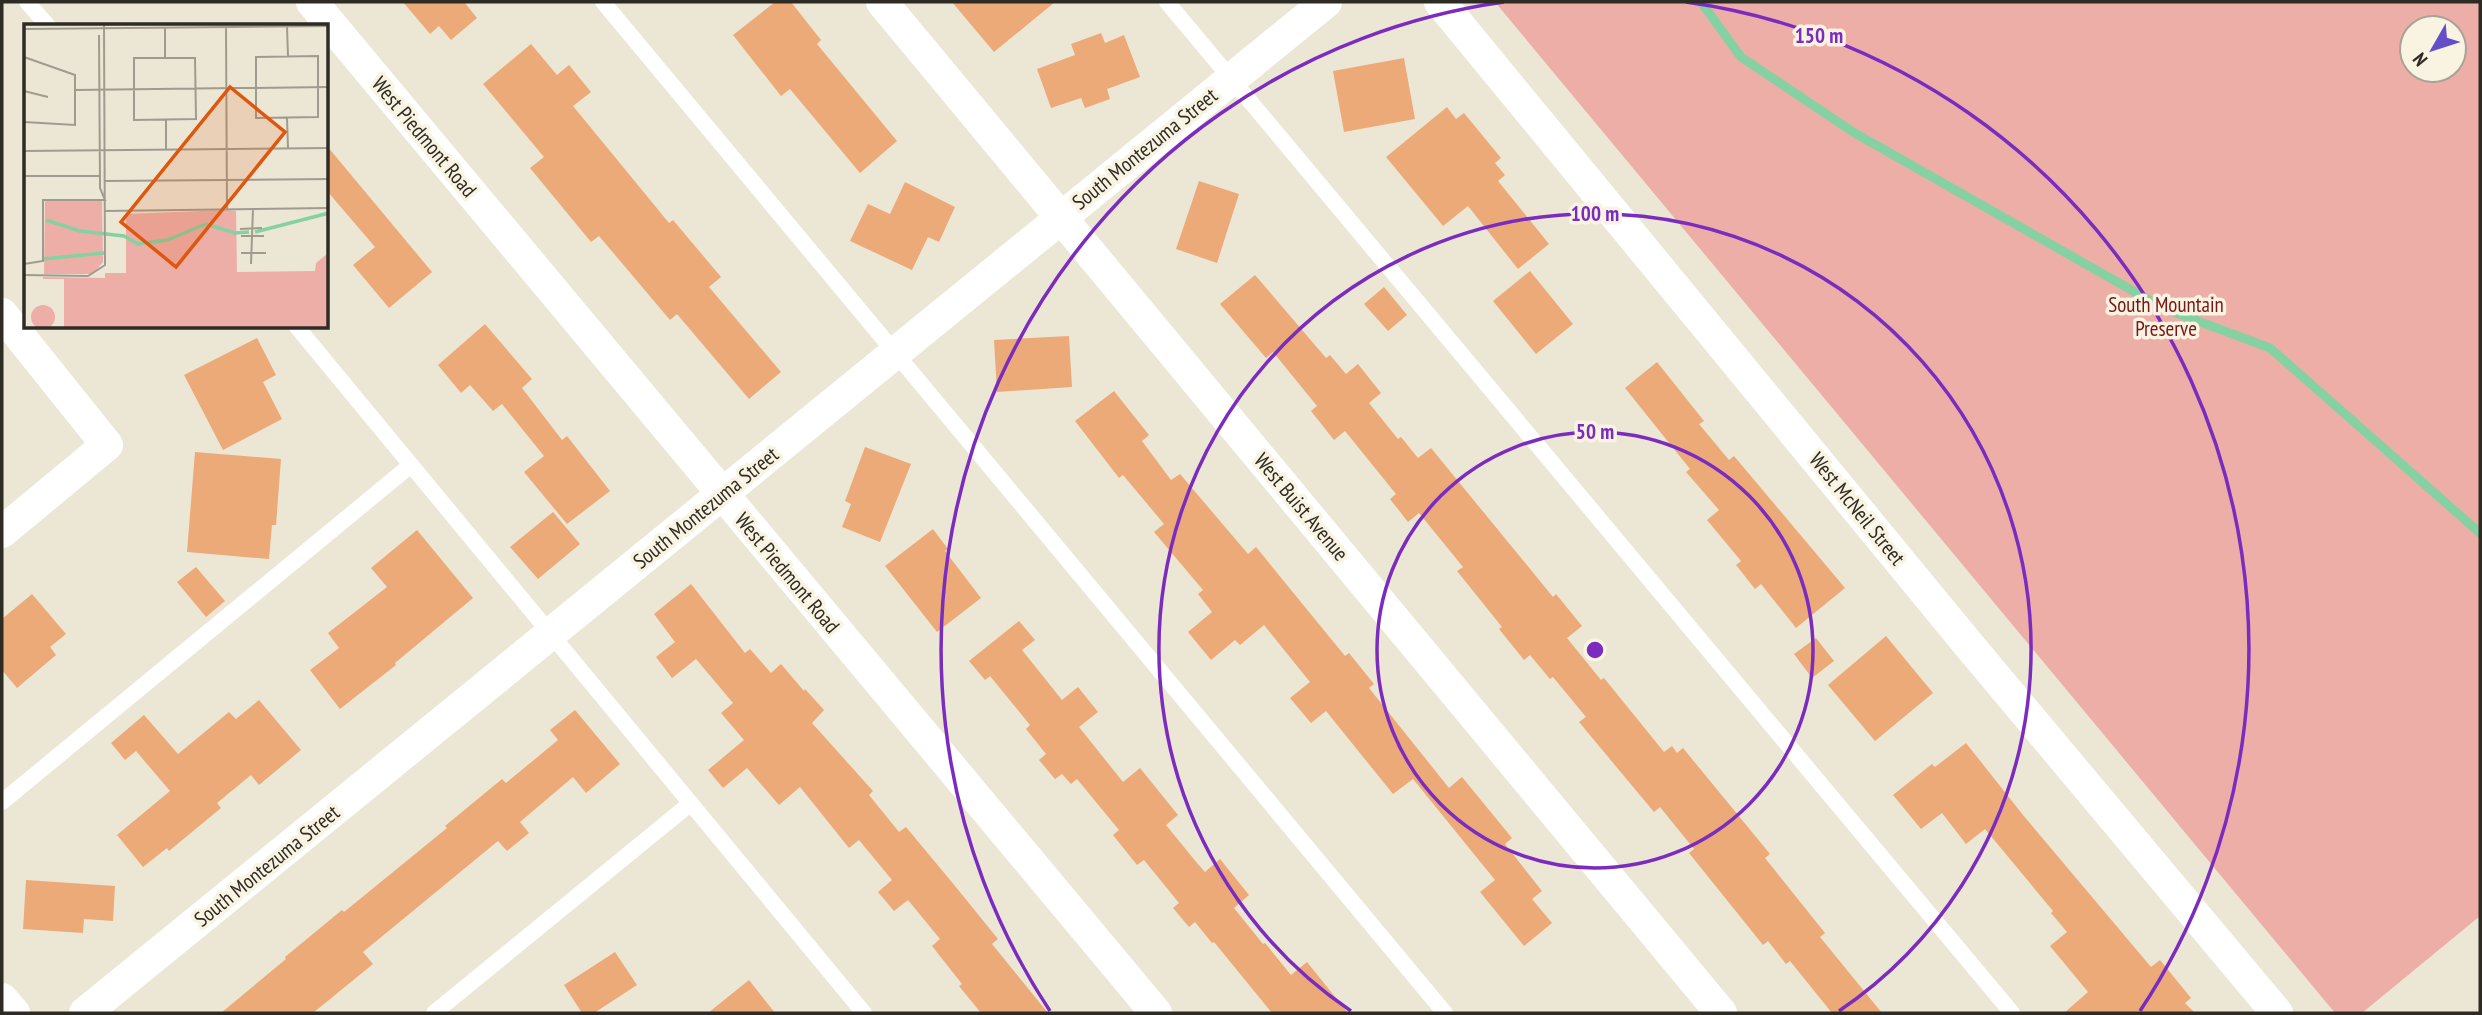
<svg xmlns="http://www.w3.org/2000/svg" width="2482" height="1015" viewBox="0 0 2482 1015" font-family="'PT Sans Narrow',sans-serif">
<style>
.green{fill:#edaea8;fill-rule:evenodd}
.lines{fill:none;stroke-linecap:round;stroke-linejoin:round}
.stream{stroke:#86d1a1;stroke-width:9}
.building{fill:#ecaa78}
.service{stroke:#fff;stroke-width:16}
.minor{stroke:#fff;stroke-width:32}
.ring{fill:none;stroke:#7b2cbf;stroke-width:3.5}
.labels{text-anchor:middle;stroke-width:7;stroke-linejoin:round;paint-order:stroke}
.street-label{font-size:21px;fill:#2e2b25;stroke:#f9f3e2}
.park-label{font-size:21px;fill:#78171a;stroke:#f9f3e2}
.inset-river{fill:none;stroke:#86d1a1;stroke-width:3.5}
.inset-road{fill:none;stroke:#a09b8f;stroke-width:2}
.view{fill:#df570d;fill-opacity:0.15;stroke:#df570d;stroke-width:3.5}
.inset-edge{fill:none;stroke:#2e2b25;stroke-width:3.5}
.centre{fill:#7b2cbf;stroke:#f9f3e2;stroke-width:3.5}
.ring-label{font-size:21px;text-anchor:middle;font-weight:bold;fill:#7b2cbf;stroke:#f9f3e2;stroke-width:7;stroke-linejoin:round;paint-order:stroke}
</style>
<rect width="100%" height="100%" fill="#ece6d5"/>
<!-- green -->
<path class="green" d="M1495,2H2480V916L2362,1013H2335ZM2412,28H2454V70H2412Z"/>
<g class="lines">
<!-- stream -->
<path class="stream" d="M1701,2L1741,57L1853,132L2163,308L2270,348L2480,533"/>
</g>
<!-- building -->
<path class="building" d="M403,2H467L465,3L477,18L451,40L439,26L430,34Z
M775,2H791L821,40L817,44L897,141L860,173L790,89L781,96L733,35Z
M952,2H1055L994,52Z
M1101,33L1105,43L1124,35L1140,77L1107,89L1110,99L1085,108L1081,98L1051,108L1037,69L1075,55L1071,44Z
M531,44L557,75L569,65L591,92L573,106L669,223L673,220L721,277L709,287L781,372L749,399L677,314L670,320L599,236L591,242L530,168L544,157L483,84Z
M1404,58L1415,119L1344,132L1333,71Z
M1447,107L1456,119L1464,113L1501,158L1495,163L1505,175L1498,181L1549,244L1518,269L1468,206L1443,226L1386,157Z
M327,146L432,272L389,308L353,265L375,247L327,191Z
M1199,181L1239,194L1217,263L1176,249Z
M905,182L955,207L939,242L928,237L912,270L850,241L868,204L890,214Z
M1530,271L1573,324L1536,354L1493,301Z
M1255,275L1326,358L1330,355L1346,374L1358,364L1381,393L1369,403L1398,439L1401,437L1418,458L1431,448L1553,597L1556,594L1582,626L1567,638L1601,680L1604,678L1664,752L1672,746L1677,753L1683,748L1770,854L1765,858L1825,933L1820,937L1882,1013H1832L1790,961L1786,964L1768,941L1763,945L1689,853L1694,849L1660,807L1654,812L1579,722L1586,717L1553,677L1550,679L1530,655L1524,660L1499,629L1502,627L1457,571L1463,567L1419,513L1408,522L1390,499L1396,494L1345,431L1334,440L1311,411L1317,406L1273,352L1266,358L1220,304Z
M1384,287L1407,315L1388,331L1364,304Z
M485,324L532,379L522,388L562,440L567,436L610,491L567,524L524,472L544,456L502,404L493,411L470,385L461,393L438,365Z
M1069,336L1072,387L997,392L994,340Z
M257,338L276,375L263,382L282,419L223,450L184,375Z
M1657,362L1704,421L1699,424L1729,460L1734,456L1845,588L1796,628L1761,584L1755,589L1736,565L1741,561L1707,520L1719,510L1686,472L1690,469L1625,388Z
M1114,391L1149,435L1142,441L1171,480L1180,474L1248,554L1256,547L1345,656L1349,653L1374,684L1369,688L1449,788L1462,777L1512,838L1505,844L1542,891L1532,899L1552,923L1524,946L1480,892L1495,880L1413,779L1393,794L1326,711L1311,723L1290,698L1310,682L1264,625L1240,645L1235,640L1211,660L1188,632L1212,612L1198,594L1203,590L1154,532L1164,524L1123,475L1119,478L1075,421Z
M865,447L911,464L880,542L842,527L851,504L845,501Z
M195,452L281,459L276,525H272L269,559L187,552Z
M553,512L580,544L538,579L510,547Z
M933,529L948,549L945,551L981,598L937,632L885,566Z
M417,530L473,598L395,663L396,665L340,709L310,670L339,648L328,633L387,587L371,568Z
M196,567L225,601L206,617L177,582Z
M691,584L745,653L750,649L771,673L781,664L804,691L805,689L824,710L812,723L873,791L869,795L899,832L906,827L955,886L998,939L992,944L1048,1013H981L959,986L962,984L932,946L940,939L908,900L894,911L878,892L892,880L859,840L849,848L800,787L779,805L747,768L723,788L708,770L744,740L721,713L733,703L696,659L672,678L656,657L675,642L654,614Z
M32,594L66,634L50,647L56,655L17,688L2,670V619Z
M1019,621L1035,640L1022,650L1062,700L1078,687L1098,712L1079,727L1123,782L1140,768L1178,815L1166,825L1197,863L1205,872L1220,859L1249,895L1234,908L1263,944L1265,943L1291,975L1307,962L1348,1013H1272L1214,942L1212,943L1195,922L1189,927L1173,908L1179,903L1144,860L1137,865L1113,835L1119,830L1077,779L1071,784L1062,774L1055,779L1039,760L1046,754L1026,729L1030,725L990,676L985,680L969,661Z
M1886,636L1933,693L1875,741L1828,685Z
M1816,638L1834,661L1812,678L1794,654Z
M259,700L301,750L259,785L251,775L217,803L221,808L169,851L167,848L143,867L117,835L170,791L136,751L125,760L111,743L144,715L178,754L229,712L236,719Z
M575,710L620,764L586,793L573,777L520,822L529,833L507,851L498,841L363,952L373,964L313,1013H221L286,959L285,957L342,910L344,912L447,828L445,826L502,779L506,783L558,740L550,730Z
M1966,743L2023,815L2151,967L2160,960L2191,998L2185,1003L2195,1013H2064L2088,992L2050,946L2067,932L2051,913L2053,911L1985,829L1966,844L1942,813L1921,829L1893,795L1932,764L1935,767Z
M26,880L115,886L113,921L84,919L83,933L23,929Z
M615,952L637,985L594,1013H582L564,985Z
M749,980L775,1013H708Z"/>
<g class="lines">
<!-- service -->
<path class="service" d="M27,2L48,26
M603,2L1445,1013
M1167,2L2012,1013
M297,327L864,1013
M2,802L411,465
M434,1013L691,803"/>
<!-- minor -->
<path class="minor" d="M312,2L1156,1013
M882,2L1721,1013
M1440,2L1968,644L2277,1013
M2,314L107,445L2,532
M2,999L14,1013
M85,1013L1326,2"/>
</g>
<!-- distance rings -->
<g class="ring">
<circle cx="1595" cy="650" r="218"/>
<path d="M1351 1011A436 436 0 1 1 1839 1011"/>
<path d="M1050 1011A654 654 0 0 1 1504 2M1686 2A654 654 0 0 1 2140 1011"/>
</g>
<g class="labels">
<!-- street labels -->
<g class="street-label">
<text transform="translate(424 137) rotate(50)" y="7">West Piedmont Road</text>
<text transform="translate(1145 149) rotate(-39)" y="7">South Montezuma Street</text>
<text transform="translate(1301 507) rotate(50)" y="7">West Buist Avenue</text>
<text transform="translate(706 508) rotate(-39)" y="7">South Montezuma Street</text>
<text transform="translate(1857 509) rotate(51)" y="7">West McNeil Street</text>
<text transform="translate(787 573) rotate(50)" y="7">West Piedmont Road</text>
<text transform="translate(267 866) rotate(-39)" y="7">South Montezuma Street</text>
</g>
<!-- park labels -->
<g class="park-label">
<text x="2166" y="312">South Mountain<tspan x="2166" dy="24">Preserve</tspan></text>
</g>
</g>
<!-- overview -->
<g transform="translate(24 24)">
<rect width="304" height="304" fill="#ece6d5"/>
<path d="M21,177H78L79,238L69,250H20ZM203,186L212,187L213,248L291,247L292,239L303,230L304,304H40V255H19V253L81,254V249H102V190ZM7 293a12 12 0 1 1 24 0a12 12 0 1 1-24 0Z" fill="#edaea8"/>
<path class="inset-river" d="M22,196L56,207L100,212L114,220L143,216L182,200L211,209L225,208M231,208L305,189M19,235L80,229"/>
<path class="inset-road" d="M263,3L264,32M141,4V34M202,4L203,186M0,5L305,2M294,32V93L232,94V33ZM0,33L51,51V101L0,98M110,34H171L172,95L110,96ZM51,66L305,63M0,67L24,73M263,94L264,124M142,126V95M0,127L305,124M0,152H77M81,157L305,155M81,187L305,184M216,205L238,204M217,212H240M217,229H242M0,240L19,237V176H81L76,164L75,11M227,240L229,185M0,251L64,252L81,241L80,1"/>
<path class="view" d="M206,63L261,108L152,243L97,198Z"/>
<rect width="304" height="304" class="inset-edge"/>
</g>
<circle cx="1595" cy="650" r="10" class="centre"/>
<g class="ring-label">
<text x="1819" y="43">150 m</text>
<text x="1595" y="221">100 m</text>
<text x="1595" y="439">50 m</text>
</g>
<!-- border -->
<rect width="2482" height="1015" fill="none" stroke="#2e2b25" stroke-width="7"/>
<!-- north arrow -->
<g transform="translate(2433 49) rotate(231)"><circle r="33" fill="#f9f3e2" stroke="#a8a396" stroke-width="2"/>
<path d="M0-5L12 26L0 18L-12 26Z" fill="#654fc8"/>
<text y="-10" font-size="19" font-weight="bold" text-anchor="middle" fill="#2e2b25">N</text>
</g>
</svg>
